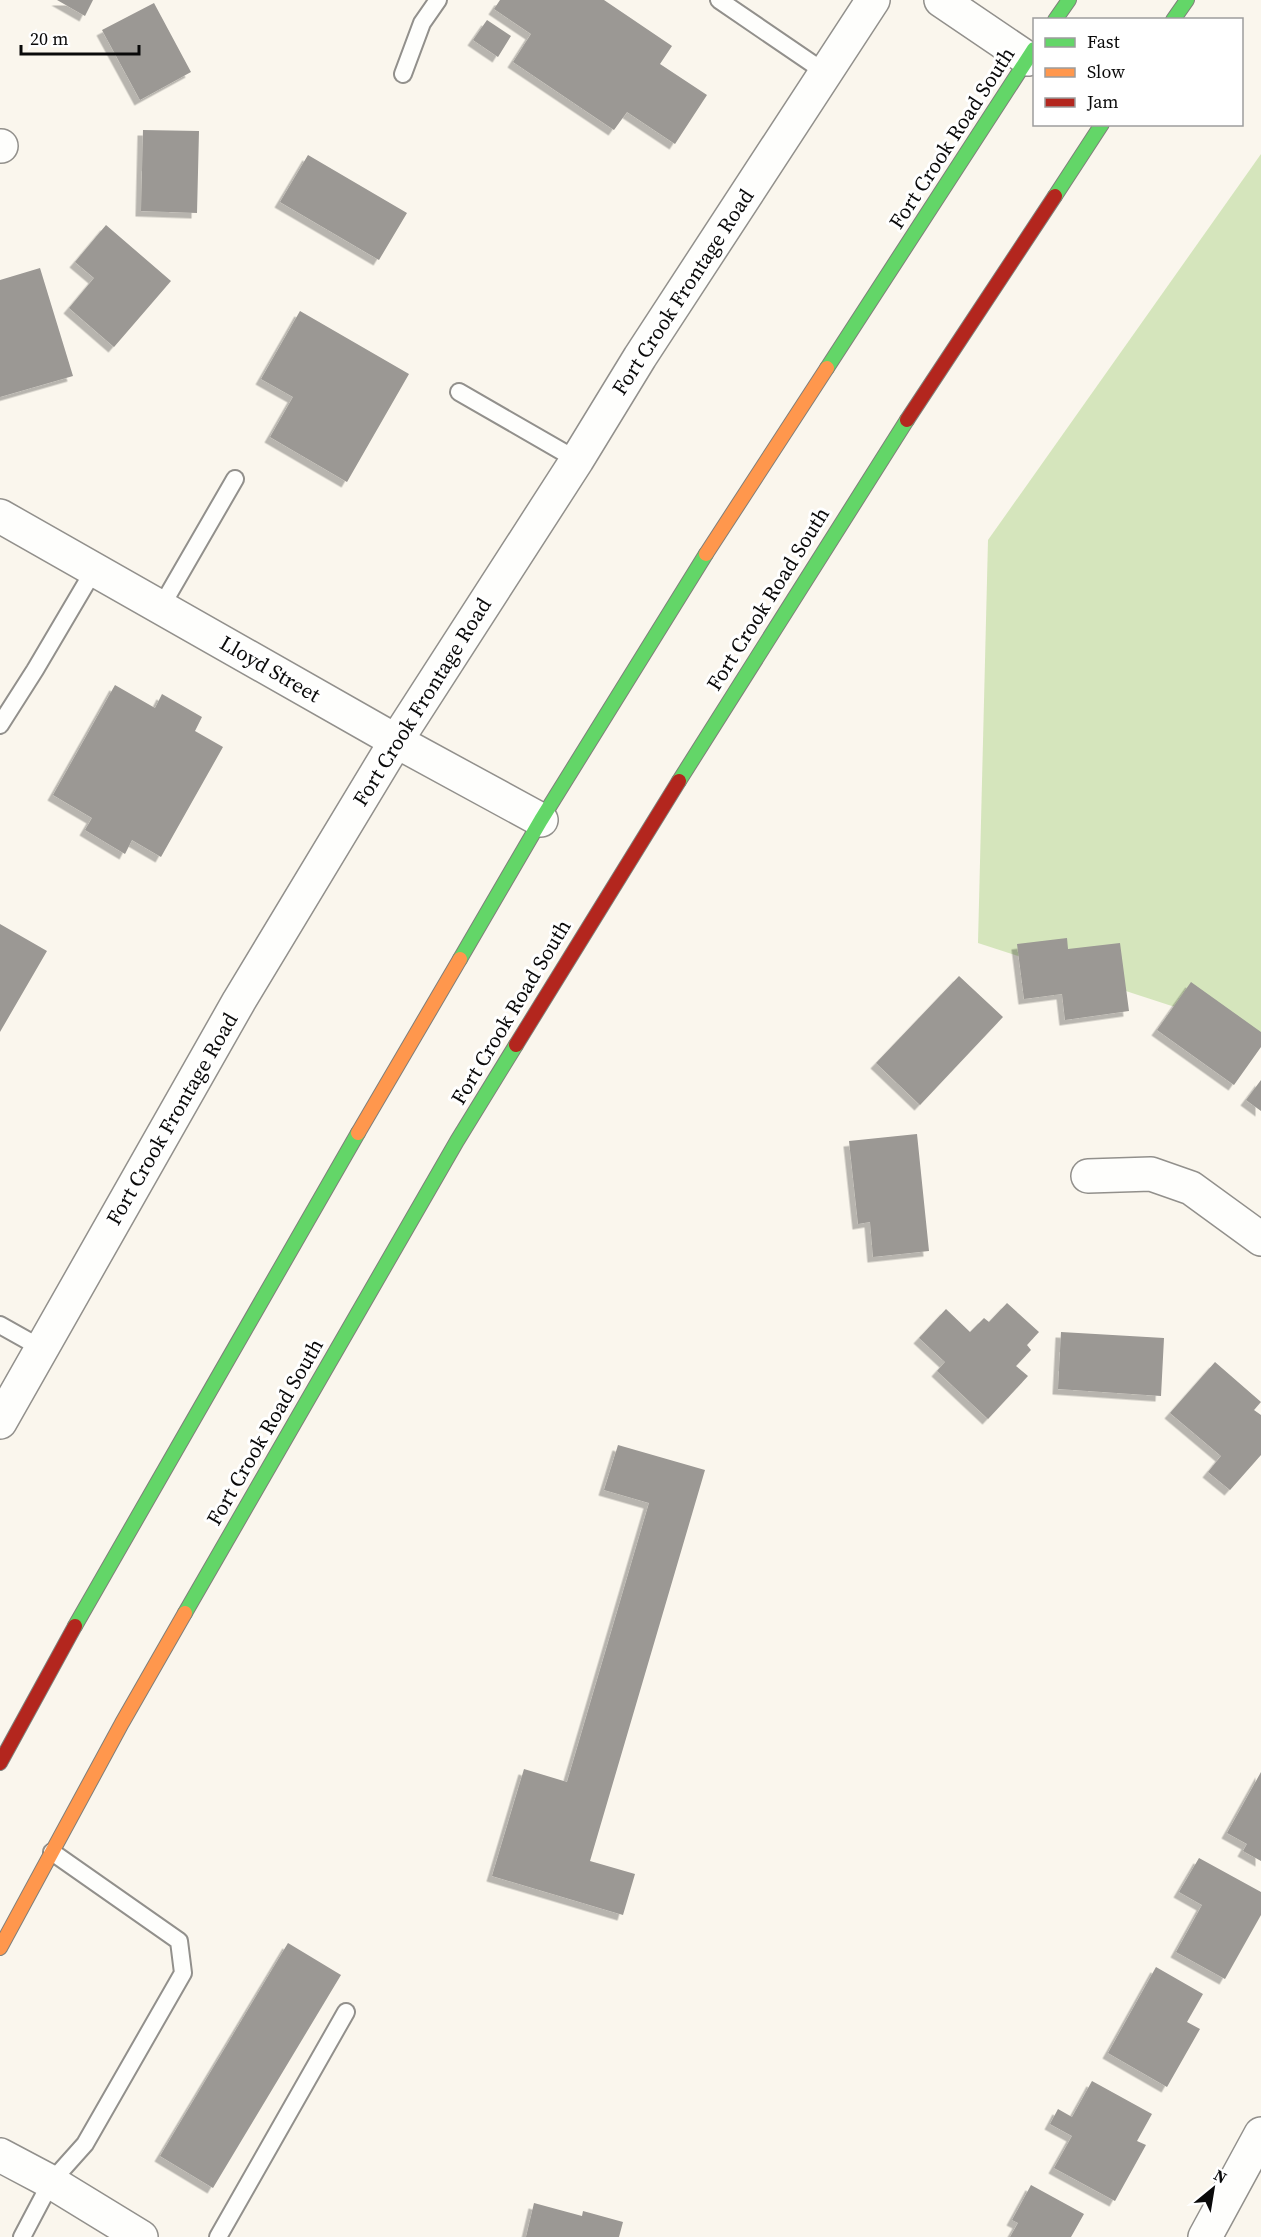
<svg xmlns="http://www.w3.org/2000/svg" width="1261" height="2237" viewBox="0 0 1261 2237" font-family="'Source Serif 4',serif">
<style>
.forest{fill:#d5e5bc}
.building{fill:#9b9894;filter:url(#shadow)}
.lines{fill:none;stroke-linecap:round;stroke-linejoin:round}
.lane-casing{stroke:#92908c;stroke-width:20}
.street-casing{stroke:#92908c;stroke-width:36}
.fast-casing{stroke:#7f7e7a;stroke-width:16}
.slow-casing{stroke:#7f7e7a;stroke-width:16}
.jam-casing{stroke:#7f7e7a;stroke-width:16}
.lane{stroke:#fefefc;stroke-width:16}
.street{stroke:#fefefc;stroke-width:33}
.fast{stroke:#63d668;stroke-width:14}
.slow{stroke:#ff974d;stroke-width:14}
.jam{stroke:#b3261e;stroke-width:14}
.labels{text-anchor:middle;stroke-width:6;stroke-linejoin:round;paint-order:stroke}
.street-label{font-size:21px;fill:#0a0a0a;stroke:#fff}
</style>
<defs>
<filter id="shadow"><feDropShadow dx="-5.5" dy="5.5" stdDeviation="0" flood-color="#0004"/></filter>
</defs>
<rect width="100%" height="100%" fill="#faf6ed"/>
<!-- forest -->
<path class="forest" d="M1261,154V1035L978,943L988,540Z"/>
<!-- building -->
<path class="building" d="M57,0H93L85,16Z
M500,0H604L672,46L660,64L707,95L675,144L627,112L614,130L513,62L531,34L494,9Z
M154,3L191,72L140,100L102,30Z
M487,20L511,36L498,57L473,40Z
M143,130L199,131L197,213L141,211Z
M308,155L407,213L379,260L280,202Z
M106,225L171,281L114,347L69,308L94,278L75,262Z
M40,268L73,376L0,397V280Z
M300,311L409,374L347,482L270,437L293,397L261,379Z
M115,685L155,708L162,694L202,717L195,731L223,747L161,857L132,840L125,854L85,830L92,818L53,795Z
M0,924L47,951L0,1032Z
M1067,938L1068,949L1120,943L1129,1011L1065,1020L1062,994L1024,999L1017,944Z
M959,976L1003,1017L920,1105L876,1063Z
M1191,982L1261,1032V1047L1234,1085L1157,1030Z
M1261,1080V1111L1246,1100Z
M917,1134L929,1251L873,1257L870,1222L858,1224L849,1141Z
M1007,1303L1039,1332L1027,1345L1031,1350L1016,1366L1028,1376L988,1419L937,1371L945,1362L919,1338L946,1309L970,1332L984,1318L989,1322Z
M1061,1332L1164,1338L1161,1396L1058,1389Z
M1215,1362L1261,1402L1254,1410L1261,1415V1455L1230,1490L1208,1472L1221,1456L1170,1413Z
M618,1445L705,1470L590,1861L635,1874L623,1915L492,1876L524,1769L567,1782L649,1503L604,1490Z
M1261,1772V1861L1243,1851L1247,1844L1227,1833Z
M1199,1858L1261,1892V1915L1225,1979L1176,1952L1202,1905L1179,1892Z
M288,1943L341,1975L213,2188L160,2156Z
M1156,1967L1203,1994L1187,2022L1200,2029L1167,2087L1108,2053Z
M1092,2081L1152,2114L1137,2141L1146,2145L1115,2201L1054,2168L1072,2136L1050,2124L1058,2109L1072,2117Z
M1031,2185L1084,2214L1071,2237H1010L1018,2223L1012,2220Z
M534,2203L582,2216L583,2211L623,2222L619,2237H526Z"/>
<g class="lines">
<!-- lane casing -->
<g class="lane-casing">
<path id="lane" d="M719,0L826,73
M403,74L422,23L438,0
M459,392L577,460
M161,607L235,479
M0,725L35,670L94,570
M0,1325L41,1348
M22,2237L51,2182L85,2144L183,1973L179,1941L52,1852
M218,2237L346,2012"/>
</g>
<!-- street casing -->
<g class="street-casing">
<path id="street" d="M941,0L1028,59
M0,146H1
M0,516L396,741L541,820
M1088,1176L1151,1174L1191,1188L1261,1239
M0,1422L239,1001L396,741L577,460L640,357L873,0
M0,2155L51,2182L141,2237
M1205,2237L1261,2134"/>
</g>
<!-- fast casing -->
<g class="fast-casing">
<path id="fast" d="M1055,20L1069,0
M1173,20L1187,0
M1055,196L1102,124
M827,368L1034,49
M679,781L907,420
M460,959L541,820L706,554
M185,1613L457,1141L516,1045
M75,1626L358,1133"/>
</g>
<!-- slow casing -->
<g class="slow-casing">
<path id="slow" d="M706,554L827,368
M358,1133L460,959
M0,1948L122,1723L185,1613"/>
</g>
<!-- jam casing -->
<g class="jam-casing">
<path id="jam" d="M907,420L1055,196
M516,1045L679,781
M0,1763L75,1626"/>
</g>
<!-- lane -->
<use href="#lane" class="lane"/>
<!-- street -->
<use href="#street" class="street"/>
<!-- fast -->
<use href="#fast" class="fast"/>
<!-- slow -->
<use href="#slow" class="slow"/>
<!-- jam -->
<use href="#jam" class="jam"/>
</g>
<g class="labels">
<!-- street labels -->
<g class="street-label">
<text transform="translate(952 138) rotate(-57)" y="7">Fort Crook Road South</text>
<text transform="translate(683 292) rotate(-57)" y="7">Fort Crook Frontage Road</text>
<text transform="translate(768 599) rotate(-58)" y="7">Fort Crook Road South</text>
<text transform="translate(270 669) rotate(30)" y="7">Lloyd Street</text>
<text transform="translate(422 702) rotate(-58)" y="7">Fort Crook Frontage Road</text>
<text transform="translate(511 1012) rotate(-59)" y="7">Fort Crook Road South</text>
<text transform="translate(172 1119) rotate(-60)" y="7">Fort Crook Frontage Road</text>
<text transform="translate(265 1432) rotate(-60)" y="7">Fort Crook Road South</text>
</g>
</g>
<!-- legend -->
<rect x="1033" y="18" width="210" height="108" fill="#ffffff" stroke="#9d9d9d" stroke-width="1.5"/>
<rect x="1045" y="38" width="30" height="9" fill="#63d668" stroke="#9d9d9d" stroke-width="1.5"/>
<text x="1087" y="48" font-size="18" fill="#0a0a0a">Fast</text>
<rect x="1045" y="68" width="30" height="9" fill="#ff974d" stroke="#9d9d9d" stroke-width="1.5"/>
<text x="1087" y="78" font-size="18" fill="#0a0a0a">Slow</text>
<rect x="1045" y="98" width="30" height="9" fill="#b3261e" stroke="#9d9d9d" stroke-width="1.5"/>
<text x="1087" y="108" font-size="18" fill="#0a0a0a">Jam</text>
<!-- north arrow -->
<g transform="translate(1213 2189) rotate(30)" stroke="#ffffff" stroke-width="4.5" paint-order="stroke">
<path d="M0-4.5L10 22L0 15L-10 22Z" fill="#0a0a0a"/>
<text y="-9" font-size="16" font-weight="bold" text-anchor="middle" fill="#0a0a0a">N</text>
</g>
<!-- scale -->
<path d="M21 45v9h118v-9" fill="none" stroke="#0a0a0a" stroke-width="3"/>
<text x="30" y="45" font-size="18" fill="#0a0a0a" stroke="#ffffff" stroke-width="4.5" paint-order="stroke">20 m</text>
</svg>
